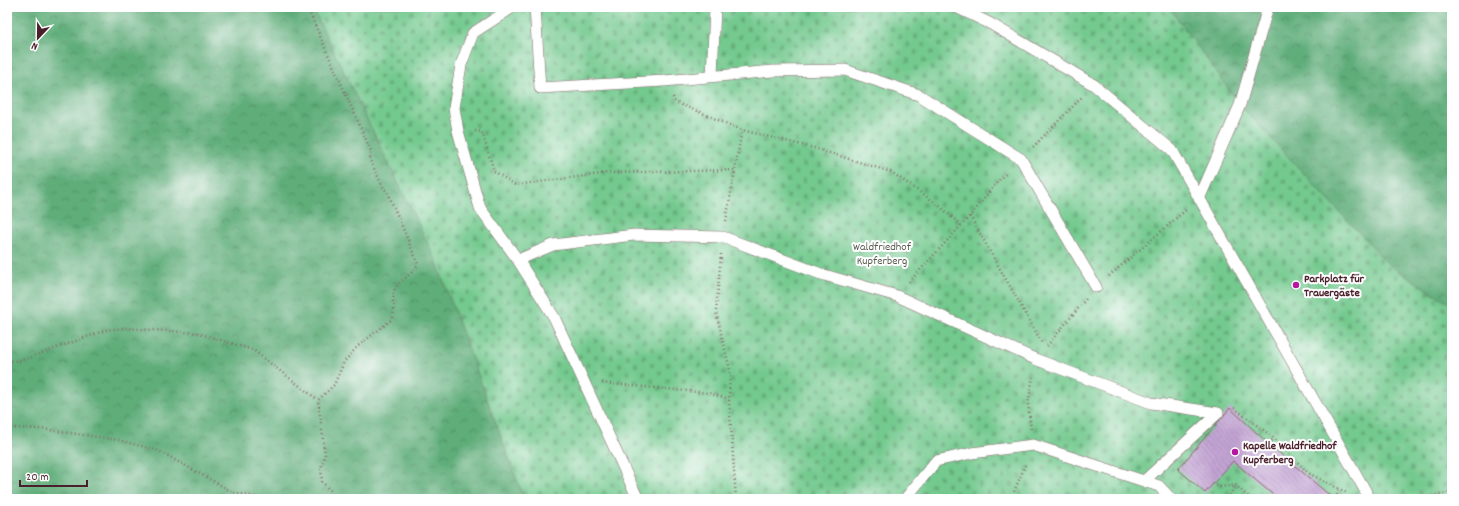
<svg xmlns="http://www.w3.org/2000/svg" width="1459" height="506" viewBox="0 0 1459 506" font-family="Dekko,sans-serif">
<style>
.forest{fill:url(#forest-crowns);stroke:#546652}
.cemetery{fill:url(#cemetery-stones);stroke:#5e745c}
.building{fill:url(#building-back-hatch)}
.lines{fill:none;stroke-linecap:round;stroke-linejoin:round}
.lane-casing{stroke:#866769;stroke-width:12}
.path{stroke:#866769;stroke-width:2.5;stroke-dasharray:1 3;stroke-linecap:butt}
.lane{stroke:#fff;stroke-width:11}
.poi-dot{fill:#b5179e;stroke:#fff;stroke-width:1.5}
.labels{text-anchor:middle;stroke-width:4;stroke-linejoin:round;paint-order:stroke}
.park-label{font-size:12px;fill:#585a4e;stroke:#fff}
.poi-label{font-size:12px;font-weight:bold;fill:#4a1f2b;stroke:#fff;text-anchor:start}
</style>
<defs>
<pattern id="forest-crowns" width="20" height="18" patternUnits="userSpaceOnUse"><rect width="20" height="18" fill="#5ead79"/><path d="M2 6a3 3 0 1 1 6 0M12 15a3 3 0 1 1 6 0" fill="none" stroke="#508c63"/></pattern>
<pattern id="cemetery-stones" width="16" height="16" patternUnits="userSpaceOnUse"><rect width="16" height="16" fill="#73c98e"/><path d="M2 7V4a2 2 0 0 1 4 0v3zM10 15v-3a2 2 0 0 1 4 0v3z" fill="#65ac7b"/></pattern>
<pattern id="building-back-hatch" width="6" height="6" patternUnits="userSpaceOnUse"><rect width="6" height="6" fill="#c3a4d4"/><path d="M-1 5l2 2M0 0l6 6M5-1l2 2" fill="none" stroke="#a085ac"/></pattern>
</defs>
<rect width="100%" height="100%" fill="#fff"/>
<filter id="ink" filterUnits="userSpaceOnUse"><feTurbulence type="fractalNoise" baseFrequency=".025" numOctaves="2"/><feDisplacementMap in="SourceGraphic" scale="8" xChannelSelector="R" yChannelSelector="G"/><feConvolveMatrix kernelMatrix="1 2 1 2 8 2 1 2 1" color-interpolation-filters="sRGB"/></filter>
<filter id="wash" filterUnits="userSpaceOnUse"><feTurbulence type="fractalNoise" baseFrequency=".012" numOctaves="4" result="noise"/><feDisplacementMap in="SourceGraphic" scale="16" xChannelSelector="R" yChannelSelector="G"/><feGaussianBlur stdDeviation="0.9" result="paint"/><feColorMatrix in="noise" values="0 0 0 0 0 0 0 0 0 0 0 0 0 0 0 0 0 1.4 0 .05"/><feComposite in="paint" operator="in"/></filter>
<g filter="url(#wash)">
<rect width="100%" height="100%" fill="#f5eddb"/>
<!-- forest -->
<path class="forest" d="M7,7H1452V499H7Z"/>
<!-- cemetery -->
<path class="cemetery" d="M312,7H1169L1240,105L1389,265L1452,305V499H524L435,258Z"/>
<g id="blocks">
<!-- building -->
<path class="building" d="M1230,408L1269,444L1334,499H1278L1233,461L1205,493L1178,469Z"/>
</g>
</g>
<g filter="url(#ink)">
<use href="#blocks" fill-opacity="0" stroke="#866769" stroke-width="1"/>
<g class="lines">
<!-- lane casing -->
<g class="lane-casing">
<path id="lane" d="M513,7L473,33L461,65L454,108L458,131L480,208L518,260L554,317L638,499
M535,7L540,88L664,81L773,71L845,70L919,95L1021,159L1096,287
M956,7L991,24L1094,85L1172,150L1370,499
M712,76L715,7
M1199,199L1240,105L1268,7
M518,260L553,245L634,235L723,237L821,274L897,296L1035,359L1151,403L1218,413
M1144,481L1218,413
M905,499L936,461L972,453L1033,445L1159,486L1171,499"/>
</g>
<!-- path -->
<path class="path" d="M307,7L371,151L370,160L384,189L387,191L418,264C413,275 400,279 395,289C391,299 396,311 391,320L358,346L344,362L334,385L318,400L325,455L321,468L322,482L331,491L333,499
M7,10L11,7
M673,97L675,102L742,130L814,148L891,172L936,203L961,225
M475,131L482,132L494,171L515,185L608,173L735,170
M1033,147L1083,96
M970,216L1042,343
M726,221L742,130
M721,254L716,312L730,370L729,399L736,499
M1109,276L1187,209
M909,282L970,216L999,180L1008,172
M1047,346L1086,299
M7,362L26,359L106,330L125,328L198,333L253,350L318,400
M602,383L709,393L729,399
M1234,408L1274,438L1308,473L1347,493
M7,428L42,429L119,440L159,451L233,492L264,499
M1031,429L1028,404L1033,377
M1269,444L1274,438
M1213,483L1219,487L1235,485
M1011,499L1026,463
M1228,499L1235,485L1251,499
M1336,499L1338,489
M1416,499L1452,492"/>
<!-- lane -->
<use href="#lane" class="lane"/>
</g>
</g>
<!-- markers -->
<g class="poi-dot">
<circle cx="1296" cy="285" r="4"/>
<circle cx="1235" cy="452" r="4"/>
</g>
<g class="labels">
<!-- park labels -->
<g class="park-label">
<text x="882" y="250">Waldfriedhof<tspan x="882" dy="14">Kupferberg</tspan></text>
</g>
<!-- poi labels -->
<g class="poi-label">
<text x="1304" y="282">Parkplatz für<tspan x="1304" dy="14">Trauergäste</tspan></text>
<text x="1243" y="449">Kapelle Waldfriedhof<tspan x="1243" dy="14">Kupferberg</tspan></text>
</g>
</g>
<!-- margin -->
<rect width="1459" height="506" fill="none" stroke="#fff" stroke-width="24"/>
<!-- north arrow -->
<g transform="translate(38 38) rotate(202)" stroke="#ffffff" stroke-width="3" paint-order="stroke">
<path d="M0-3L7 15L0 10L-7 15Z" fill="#4a1f2b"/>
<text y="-6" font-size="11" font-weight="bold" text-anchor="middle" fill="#4a1f2b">N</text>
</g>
<!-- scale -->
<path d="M20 480v6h67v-6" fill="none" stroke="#4a1f2b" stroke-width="2"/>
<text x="26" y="480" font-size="12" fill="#4a1f2b" stroke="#ffffff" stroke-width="3" paint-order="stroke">20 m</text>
</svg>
